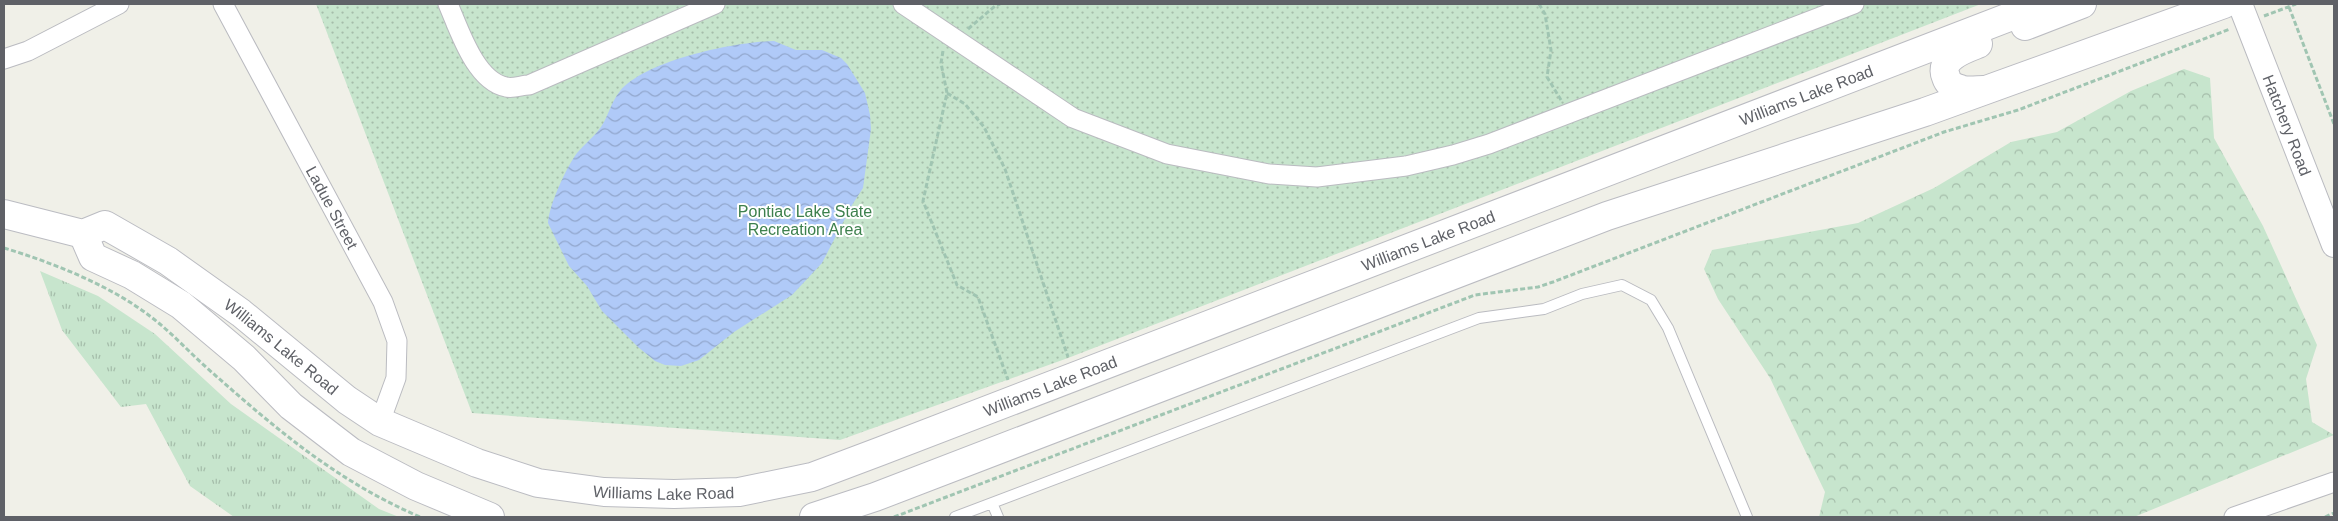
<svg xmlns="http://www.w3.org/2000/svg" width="2338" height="521" viewBox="0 0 2338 521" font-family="Helvetica,sans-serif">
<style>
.grass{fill:url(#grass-tufts)}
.forest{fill:url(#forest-crowns)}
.park{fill:url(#park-dots)}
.water{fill:url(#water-waves)}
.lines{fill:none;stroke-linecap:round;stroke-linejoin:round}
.service-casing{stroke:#babbc0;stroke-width:12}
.minor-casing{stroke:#babbc0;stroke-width:21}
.tertiary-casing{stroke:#babbc0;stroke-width:26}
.secondary-casing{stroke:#bbbcc2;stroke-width:30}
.path{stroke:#a0c5b2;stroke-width:3;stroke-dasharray:5 2.5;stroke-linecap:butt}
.service{stroke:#fff;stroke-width:10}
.minor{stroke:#fff;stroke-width:19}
.tertiary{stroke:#fff;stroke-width:24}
.secondary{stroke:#fff;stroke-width:28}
.labels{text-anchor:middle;stroke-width:4;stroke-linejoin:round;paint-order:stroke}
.street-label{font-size:16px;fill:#5f6167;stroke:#fff}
.park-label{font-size:16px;fill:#3d804d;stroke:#fff}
</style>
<defs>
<pattern id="grass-tufts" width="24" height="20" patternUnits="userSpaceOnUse" patternTransform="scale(1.25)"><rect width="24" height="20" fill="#c7e5cd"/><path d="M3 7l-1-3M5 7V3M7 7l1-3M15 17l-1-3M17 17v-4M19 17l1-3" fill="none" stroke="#a5bdaa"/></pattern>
<pattern id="forest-crowns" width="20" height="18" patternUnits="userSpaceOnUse" patternTransform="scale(1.25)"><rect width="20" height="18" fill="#c7e5cd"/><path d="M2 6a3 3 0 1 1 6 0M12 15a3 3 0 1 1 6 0" fill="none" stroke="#a5bdaa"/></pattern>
<pattern id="park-dots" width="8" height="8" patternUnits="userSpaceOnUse" patternTransform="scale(1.25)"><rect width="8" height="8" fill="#c7e5cd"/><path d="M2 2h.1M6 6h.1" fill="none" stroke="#a5bdaa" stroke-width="1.8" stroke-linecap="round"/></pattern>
<pattern id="water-waves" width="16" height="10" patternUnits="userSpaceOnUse" patternTransform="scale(1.25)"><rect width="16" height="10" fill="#b0caf8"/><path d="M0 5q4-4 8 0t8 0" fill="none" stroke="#92a7cd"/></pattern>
</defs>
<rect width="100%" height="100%" fill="#f0f0e8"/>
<!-- grass -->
<path class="grass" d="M40,271L98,296L155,334L231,404L379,509L399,517H234L190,486L146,404L121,407L62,330Z"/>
<!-- forest -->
<path class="forest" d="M2184,69L2210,78L2214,138L2263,226L2317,345L2306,379L2312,422L2334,435L2134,517H1819L1825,492L1770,378L1718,299L1704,269L1712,250L1858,223L1934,188L2011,142L2057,132L2131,91Z"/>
<!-- park -->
<path class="park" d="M316,4H1981L1068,358L840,440L472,413Z"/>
<!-- water -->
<path class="water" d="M774,41L796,50H822L841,58L847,64L865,93L870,115L871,129L863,188L852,205L822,263L792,295L734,332L699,360L681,366L665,365L655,361L638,347L602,311L587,286L569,266L548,223C549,205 566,168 577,153C584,145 591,139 598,131C608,119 610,103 620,91C646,60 735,42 774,41Z"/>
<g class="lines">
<!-- service casing -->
<g class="service-casing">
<path id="service" d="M992,503L998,517
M955,517L1479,318L1544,309L1582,294L1622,285L1651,300L1668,328L1747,517"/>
</g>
<!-- minor casing -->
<g class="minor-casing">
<g id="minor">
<path id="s1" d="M223,4L383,302L397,341L396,378L380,422"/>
<path d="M448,4C459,29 475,81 506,87C513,89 522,85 529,85L715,4"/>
<path d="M903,4L1073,118L1167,154L1269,174L1317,177L1406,166L1453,155L1489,144L1854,4"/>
<path d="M4,59L28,51L119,4"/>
<path d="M2234,517L2334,482"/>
</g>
</g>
<!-- tertiary casing -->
<g class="tertiary-casing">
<g id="tertiary">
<path id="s2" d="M2240,4L2334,245"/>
</g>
</g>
<!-- secondary casing -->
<g class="secondary-casing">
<g id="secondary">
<path d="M2025,26L2082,4"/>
<path d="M1978,44C1965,49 1938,58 1946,77C1948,84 1953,87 1960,89C1967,92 1977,90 1984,90"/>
<path id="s3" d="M4,214L83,234L105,225L168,261L241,313L347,400L380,422L477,463L538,483L604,492L674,494L739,492L812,477L881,451L2043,4"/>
<path d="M83,234L93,257L132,275L181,305L244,358L291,406L351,452L416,486L490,517"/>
<path d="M814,517L875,497L1607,216L1925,112L2224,4"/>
</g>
</g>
<!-- path -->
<path class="path" d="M1539,4L1545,14L1551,50L1547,77L1561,100
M2289,7L2334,124
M2264,16L2296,4
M968,29L995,6L1000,4
M943,51L941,63L947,93L923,201L957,285L978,297L1008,380
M947,93L965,104L984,127L1005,169L1068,357
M4,248C51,262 112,286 151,317C171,332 188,351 207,368C276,429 335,480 420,517
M894,517L1475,295L1538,287L1553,282L1944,132L2018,110L2230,29
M2325,517L2334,513"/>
<!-- service -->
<use href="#service" class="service"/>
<!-- minor -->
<use href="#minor" class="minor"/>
<!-- tertiary -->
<use href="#tertiary" class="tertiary"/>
<!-- secondary -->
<use href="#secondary" class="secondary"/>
</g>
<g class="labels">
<!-- street labels -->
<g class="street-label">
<text dy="6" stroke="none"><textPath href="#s3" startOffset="1955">Williams Lake Road</textPath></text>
<text dy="6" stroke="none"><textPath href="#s2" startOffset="130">Hatchery Road</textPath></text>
<text dy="6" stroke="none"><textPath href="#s1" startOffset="231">Ladue Street</textPath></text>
<text dy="6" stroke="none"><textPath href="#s3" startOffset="1550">Williams Lake Road</textPath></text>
<text dy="6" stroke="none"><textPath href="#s3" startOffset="320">Williams Lake Road</textPath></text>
<text dy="6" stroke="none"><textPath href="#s3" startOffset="1145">Williams Lake Road</textPath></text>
<text dy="6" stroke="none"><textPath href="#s3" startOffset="740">Williams Lake Road</textPath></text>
</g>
<!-- park labels -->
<g class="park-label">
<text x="805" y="217">Pontiac Lake State<tspan x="805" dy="18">Recreation Area</tspan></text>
</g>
</g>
<!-- border -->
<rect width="2338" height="521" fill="none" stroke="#5f6167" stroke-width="10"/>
</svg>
